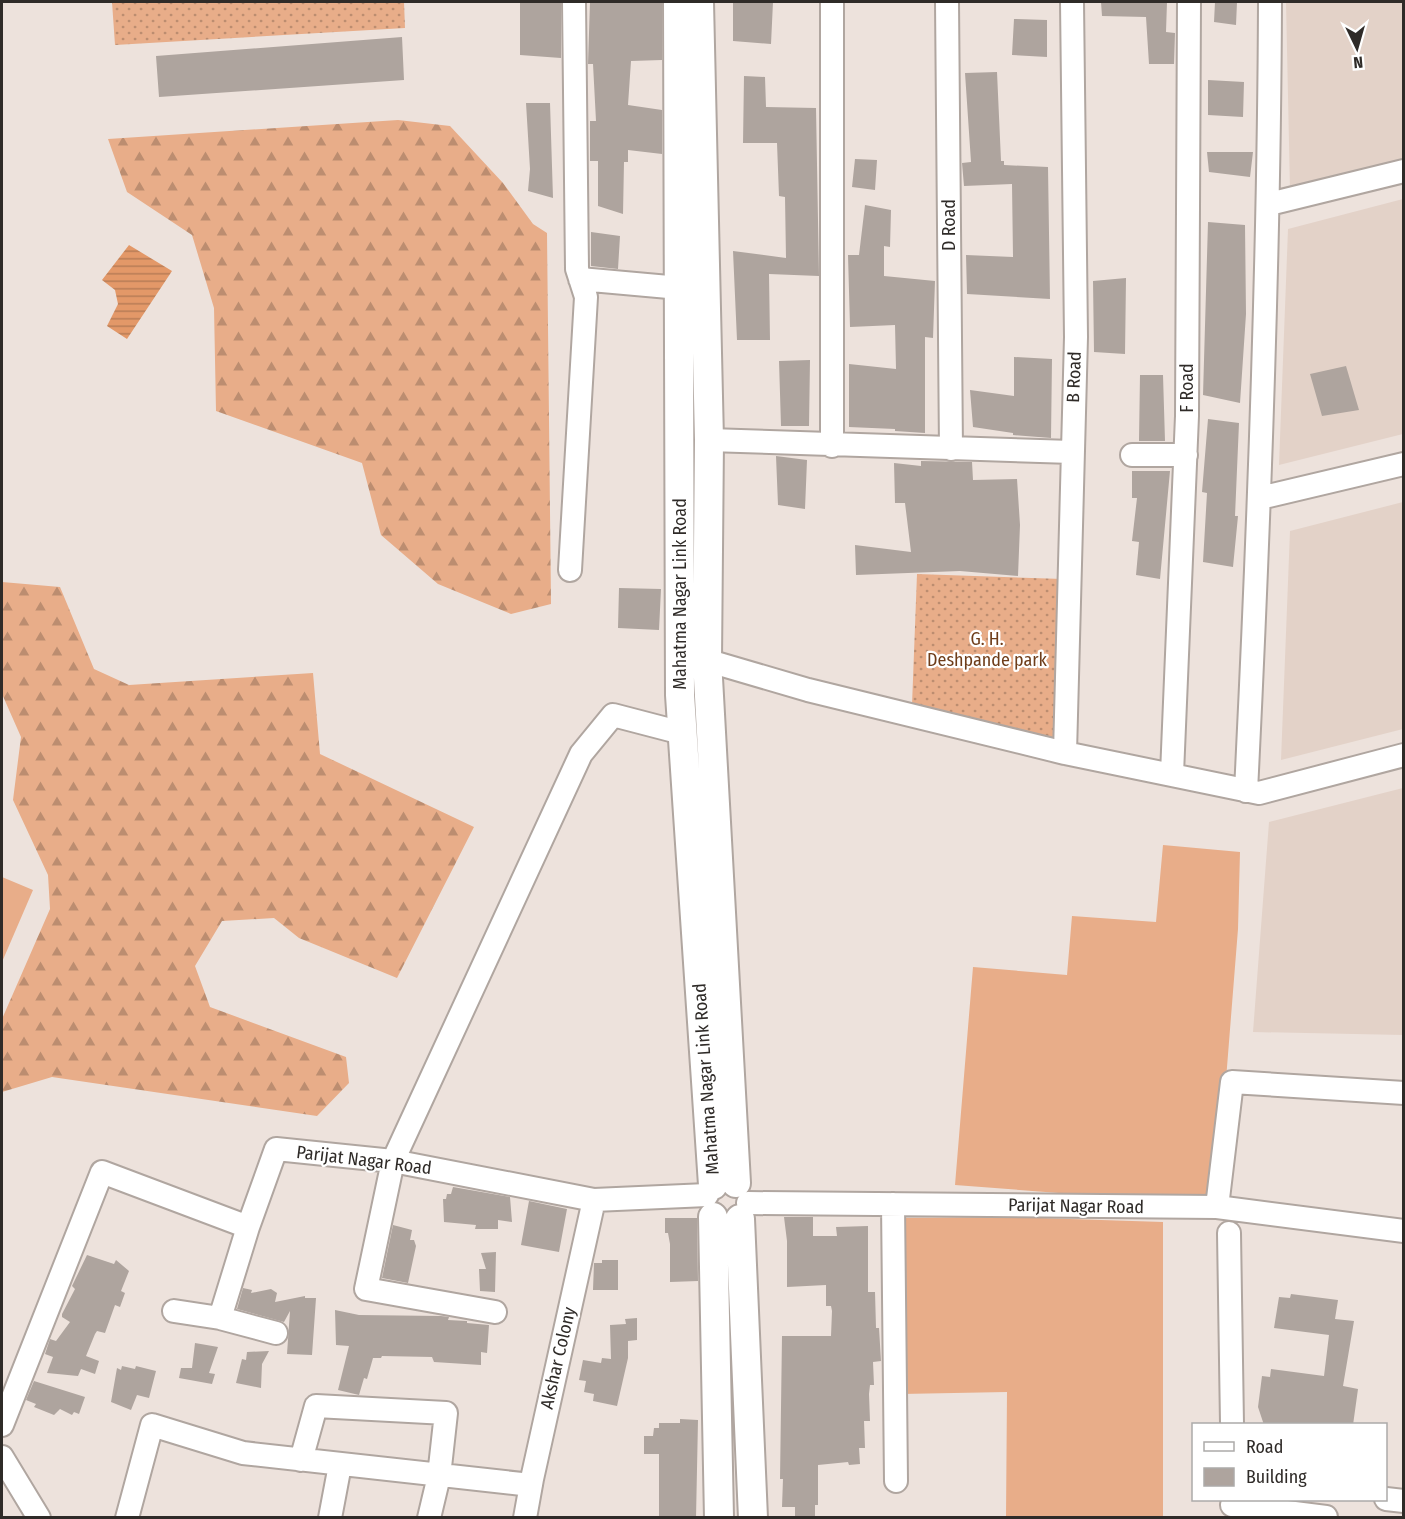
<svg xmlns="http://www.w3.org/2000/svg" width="1405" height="1519" viewBox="0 0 1405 1519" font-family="'Fira Sans Condensed',sans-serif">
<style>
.built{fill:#e3d2c8}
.grass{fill:url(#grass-dots)}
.forest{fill:url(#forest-firs)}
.pitch{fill:#e8ad89}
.water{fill:url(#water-rules)}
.building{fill:#aea49e}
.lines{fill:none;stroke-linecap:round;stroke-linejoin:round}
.minor-casing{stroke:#b0a6a0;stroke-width:26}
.major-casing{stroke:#b0a6a0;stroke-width:32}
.minor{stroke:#fff;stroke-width:22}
.major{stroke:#fff;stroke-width:28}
.labels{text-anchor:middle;stroke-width:4.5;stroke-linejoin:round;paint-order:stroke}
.street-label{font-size:18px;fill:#2f2b28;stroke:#fff}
.park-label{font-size:18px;fill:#6e3d1a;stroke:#fff}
</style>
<defs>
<pattern id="grass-dots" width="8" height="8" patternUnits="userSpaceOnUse" patternTransform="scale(1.5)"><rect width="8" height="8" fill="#e8ad89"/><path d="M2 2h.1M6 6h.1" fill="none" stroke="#bc8d70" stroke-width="1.8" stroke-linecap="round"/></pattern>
<pattern id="forest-firs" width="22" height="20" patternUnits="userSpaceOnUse" patternTransform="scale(1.5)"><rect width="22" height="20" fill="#e8ad89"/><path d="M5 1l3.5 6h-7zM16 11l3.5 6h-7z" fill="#bc8d70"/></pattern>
<pattern id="water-rules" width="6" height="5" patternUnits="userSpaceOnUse" patternTransform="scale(1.5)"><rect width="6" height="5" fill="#e39868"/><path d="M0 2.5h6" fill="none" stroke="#b87c56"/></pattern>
</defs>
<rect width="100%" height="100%" fill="#ede2dc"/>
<!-- built -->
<path class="built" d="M1286,2H1403V160L1290,190Z
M1403,199V434L1279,465L1288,229Z
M1403,502V729L1281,760L1290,531Z
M1403,788V1035L1253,1032L1269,822Z"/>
<!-- grass -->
<path class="grass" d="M112,2H404L405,28L115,45Z
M917,574L1063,579L1056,741L912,705Z"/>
<!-- forest -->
<path class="forest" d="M398,120L450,126L503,183L533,224L547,233L551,604L511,614L438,584L381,535L362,463L216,411L214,308L192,235L127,192L108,139Z
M2,582L60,587L94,669L129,685L313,673L320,754L474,827L397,978L299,938L274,918L222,921L195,966L210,1007L346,1057L349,1083L317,1116L52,1077L2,1092V1019L50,909L48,875L13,800L21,737L2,694Z"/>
<!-- pitch -->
<path class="pitch" d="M1163,845L1240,852L1238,929L1216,1205L955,1185L973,967L1067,975L1072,916L1156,922Z
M2,877L33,890L2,962Z
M1007,1217L1163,1222V1517H1006L1007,1392L901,1394V1218Z"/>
<!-- water -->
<path class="water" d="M129,245L172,271L127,339L107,326L118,304L115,290L102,280Z"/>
<!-- building -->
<path class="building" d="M520,2H561V58L520,55Z
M590,2H662V60L631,61L628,105L662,110V154L628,150V162H624L623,214L598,206V161H590V121H596L593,64H588Z
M733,2H773L771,44L733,41Z
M1101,2H1167L1166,32L1175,33L1174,64H1149L1146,17L1102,16Z
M1215,2H1237L1236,25L1214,22Z
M1014,19L1047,20V57L1012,55Z
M402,37L404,80L159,97L156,56Z
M997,72L1001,161H1004V165L1048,167L1050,299L967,294L966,255L1013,257L1012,184L964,186L962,163L971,162L965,73Z
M744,76L765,77L766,107L816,108L819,276L769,274L770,340H737L733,251L786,258L785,197L779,196L777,143H743Z
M1208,80L1244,82L1243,117L1208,115Z
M526,103H550L553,198L528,191L530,169Z
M1207,152H1253L1250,177L1209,172Z
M855,159L877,160L875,190L852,187Z
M865,205L891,210L890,247L884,246V276L935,281L933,338L925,337V433L895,431V429L849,427V364L896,369L895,325L850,327L848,255H859Z
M1208,222L1245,225L1246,314L1240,403L1203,395Z
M591,232L620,236L618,269L591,266Z
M1126,278L1125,354L1094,352L1093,281Z
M1014,357L1052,359L1051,438L1013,435V433L973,427L970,390L1014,396Z
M810,360L809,426H781L779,361Z
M1346,366L1359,410L1322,416L1310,374Z
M1140,375H1163L1165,441H1139Z
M1208,419L1239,423L1235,516H1238L1233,567L1203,562L1207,493L1202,492Z
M776,456L807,460L805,509L778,505Z
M921,461L972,462L973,480L1017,479L1020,525L1018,576L960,571L856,575L855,545L911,552L905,503H895L894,463L921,466Z
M1132,471H1170L1160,579L1136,575L1139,542L1132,541L1137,498H1132Z
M619,588L661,589L659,630L618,628Z
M453,1187L510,1197L512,1222L498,1220V1229H475L476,1225L444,1222L443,1199H446L447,1194H451Z
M529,1201L567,1209L559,1252L521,1245Z
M784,1217H813V1236H837L836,1227L868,1226V1292H875L876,1328H879L881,1361L873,1362L874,1385H870L869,1394L870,1421H864L865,1448H859L860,1464L849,1465L848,1462L818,1465V1505H815V1518H795V1507H782L783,1479H780L782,1336H831L832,1311L831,1306H826V1285L787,1287V1241Z
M665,1218H697L698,1281L670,1282V1244L668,1233H665Z
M393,1225L412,1230L410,1240H414L416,1246L408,1283L382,1278Z
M496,1252L495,1292L480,1291L479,1269H486L481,1253Z
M87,1255L114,1264L116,1260L129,1271L121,1291L125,1293L120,1307L115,1305L105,1333L97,1331L95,1334L86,1356L99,1361L95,1374L81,1369L78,1376L47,1373L53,1357L45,1354L50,1339L56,1341L70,1322L62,1317V1314L75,1289L72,1286Z
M602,1260H618V1290H593L594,1263H602Z
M243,1288L252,1290L251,1293L271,1289L277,1293L275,1302L305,1296V1298H316L312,1355L287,1354L290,1311L284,1322L237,1309Z
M1291,1294L1338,1300L1335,1319L1354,1321L1343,1386L1358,1389L1353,1425H1264L1258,1407L1262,1376L1270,1377L1271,1369L1324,1376L1329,1335L1274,1328L1279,1297L1290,1298Z
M335,1310L359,1315L441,1316L449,1317L448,1320L467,1321V1323L489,1325L487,1353L481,1352V1365L434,1362L432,1357L382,1356L381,1358H373L367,1379L364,1378L359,1395L338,1390L349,1346L336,1345Z
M637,1318V1340L628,1341V1358L617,1406L593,1401L594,1394L584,1392L586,1381L579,1380L583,1360L601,1363L602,1358L611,1359L610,1325L626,1324L625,1319Z
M195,1343L218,1347L209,1373L215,1374L212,1384L179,1378L181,1368H192Z
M269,1351L262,1364L261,1388L236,1383L242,1359L246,1360L247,1352Z
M122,1366L135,1369L136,1366L156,1371L149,1398L137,1395L131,1410L111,1402L117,1368L121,1370Z
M34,1381L85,1397L79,1414L74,1412L72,1415L60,1409L54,1415L34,1407L36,1404L26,1400Z
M680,1419L698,1420L696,1518H659V1454H644V1436H653L654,1428H659V1423H680Z"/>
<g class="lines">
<!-- minor casing -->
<g class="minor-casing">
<path id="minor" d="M947,2L951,449
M1269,204L1404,171
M580,279L680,288
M709,440L1072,452
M832,446V2
M1132,455H1186
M1260,498L1404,464
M570,570L586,297L577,269L574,2
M692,656L808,690L1065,753L1259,793L1404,755
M1065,753L1076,337L1072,2
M1172,774L1187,416L1189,2
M1246,791C1259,528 1269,265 1270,2
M748,1203L1217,1207L1404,1231
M893,1204L896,1481
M1217,1207L1232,1082L1404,1093
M248,1227L220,1318L276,1333
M1229,1233L1232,1424
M174,1311L220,1318
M495,1312L366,1289L393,1161L581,754L613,715L682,733
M2,1425L102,1172L248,1227L276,1149L393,1161L594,1200L707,1195
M2,1457L39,1518
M301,1460L316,1406L446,1413L439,1476L429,1518
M1386,1499L1404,1501
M1232,1505L1326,1517
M127,1518L152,1425L243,1453L531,1485
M330,1518L340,1465
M525,1518L532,1479L594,1200"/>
</g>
<!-- major casing -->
<g class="major-casing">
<path id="major" d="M678,2L680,695L713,1185
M699,2L709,440L707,660L736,1183
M713,1217L719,1518
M740,1219L753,1518"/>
</g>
<!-- minor -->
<use href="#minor" class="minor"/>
<!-- major -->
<use href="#major" class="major"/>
</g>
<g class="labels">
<!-- street labels -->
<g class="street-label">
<text transform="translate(949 225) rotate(-90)" y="6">D Road</text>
<text transform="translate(1074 377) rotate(-88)" y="6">B Road</text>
<text transform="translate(1187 388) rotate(-90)" y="6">F Road</text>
<text transform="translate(680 594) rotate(-90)" y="6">Mahatma Nagar Link Road</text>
<text transform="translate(706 1079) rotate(-94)" y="6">Mahatma Nagar Link Road</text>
<text transform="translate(364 1160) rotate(7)" y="6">Parijat Nagar Road</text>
<text transform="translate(1076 1206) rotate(1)" y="6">Parijat Nagar Road</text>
<text transform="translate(558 1358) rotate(-77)" y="6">Akshar Colony</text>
</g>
<!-- park labels -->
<g class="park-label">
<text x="987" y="645">G. H.<tspan x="987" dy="21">Deshpande park</tspan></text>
</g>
</g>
<!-- border -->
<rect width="1405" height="1519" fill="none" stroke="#2f2b28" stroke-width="6"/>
<!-- legend -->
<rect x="1192" y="1423" width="195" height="78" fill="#ffffff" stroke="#acaaa9" stroke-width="1.5"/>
<rect x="1204" y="1442" width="30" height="9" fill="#ffffff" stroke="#acaaa9" stroke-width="1.5"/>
<text x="1246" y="1453" font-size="18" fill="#2f2b28">Road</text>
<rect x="1204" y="1468" width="30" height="18" fill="#aea49e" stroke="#acaaa9" stroke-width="1.5"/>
<text x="1246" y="1483" font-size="18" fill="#2f2b28">Building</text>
<!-- north arrow -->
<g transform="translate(1357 48) rotate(175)" stroke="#ffffff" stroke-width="4.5" paint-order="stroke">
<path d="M0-4.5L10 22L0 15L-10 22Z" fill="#2f2b28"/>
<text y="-9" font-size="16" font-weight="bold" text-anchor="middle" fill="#2f2b28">N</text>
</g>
</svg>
